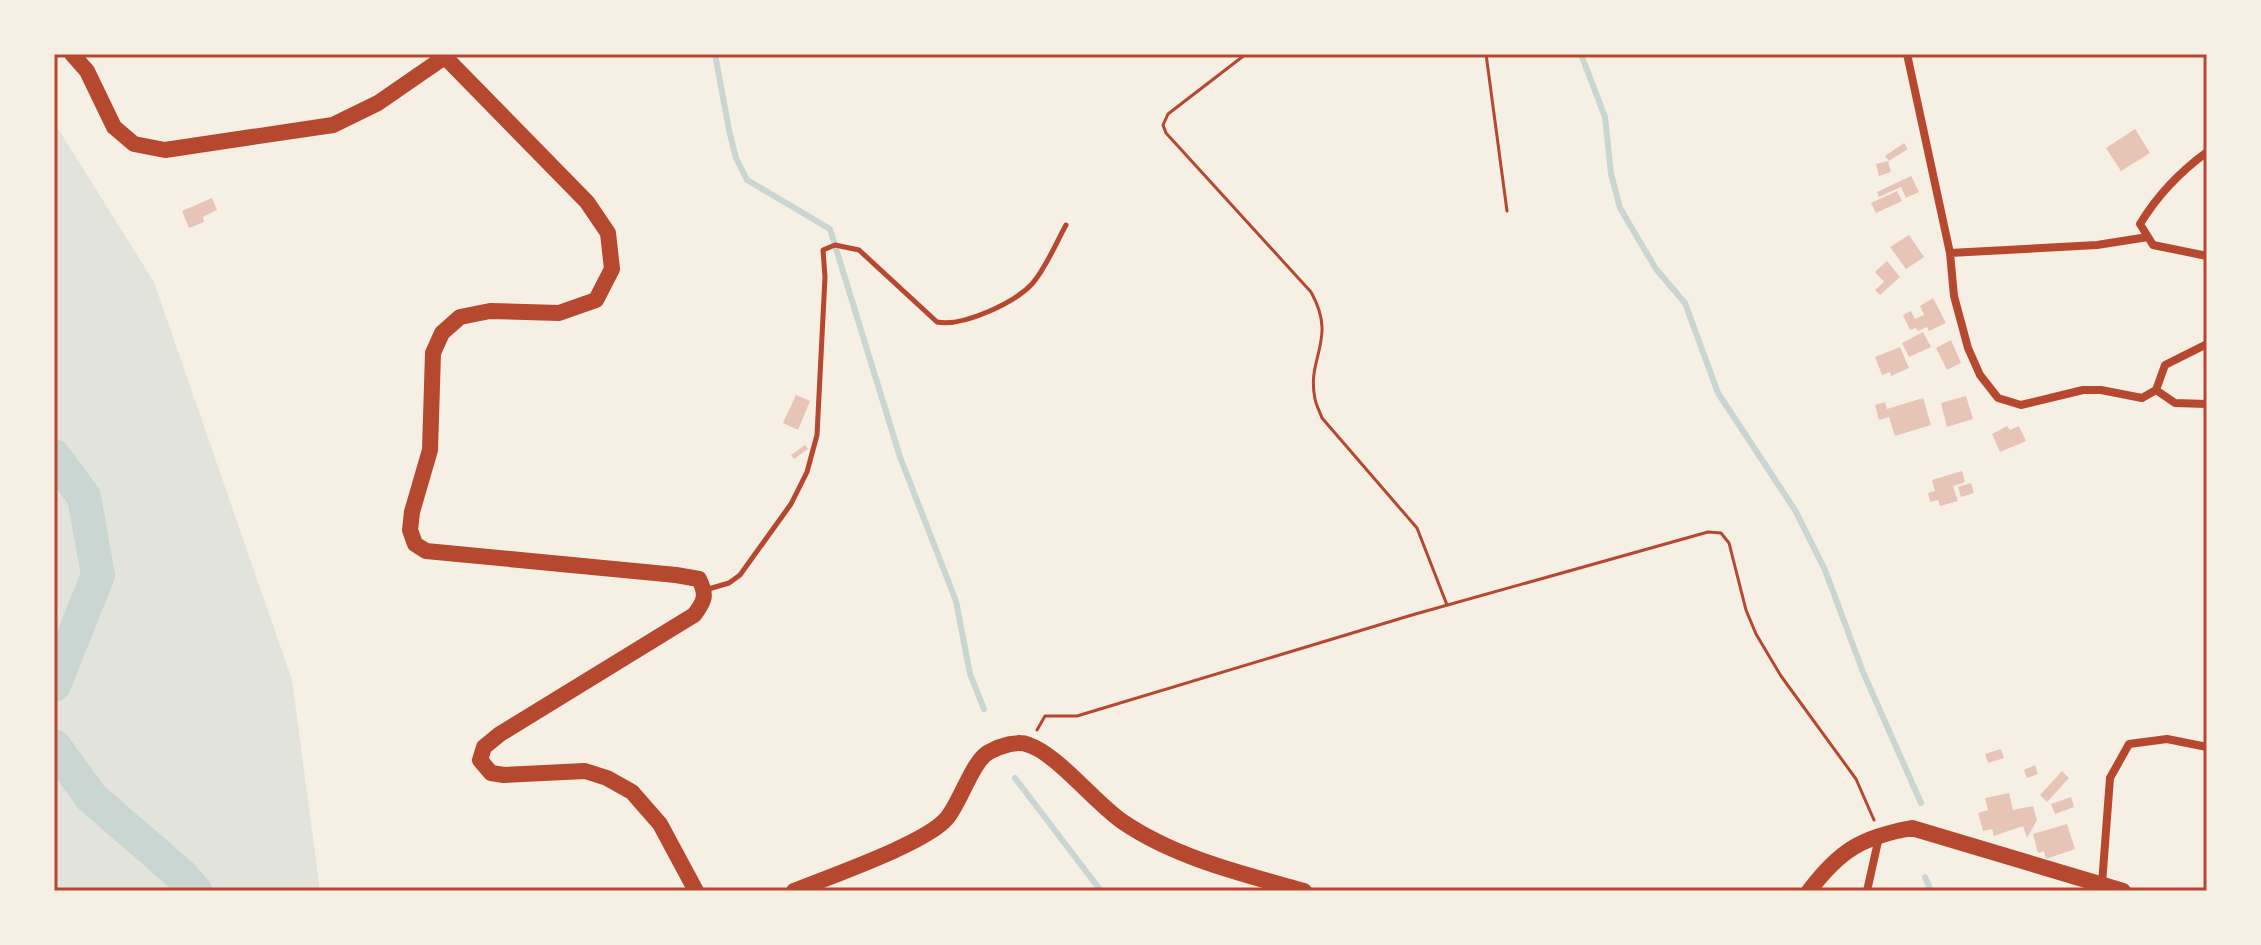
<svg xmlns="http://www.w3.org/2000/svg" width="2261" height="945" viewBox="0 0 2261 945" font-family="Spectral,serif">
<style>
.green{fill:#e2e4dc}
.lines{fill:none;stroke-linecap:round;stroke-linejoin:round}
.stream{stroke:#c9d6d2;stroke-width:6}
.river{stroke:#c9d6d2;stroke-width:34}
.building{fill:#e6c5b7}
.path{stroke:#b5482f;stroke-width:3}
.service{stroke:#b5482f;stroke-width:5}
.minor{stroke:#b5482f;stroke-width:8}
.secondary{stroke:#b5482f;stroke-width:16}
.neatline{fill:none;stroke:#b5482f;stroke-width:3}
</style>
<rect width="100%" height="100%" fill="#f6efe4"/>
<!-- green -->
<path class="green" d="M54,122L154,282L292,680L320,891H54Z"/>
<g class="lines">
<!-- stream -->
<path class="stream" d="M715,54L729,130L736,158L747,180L830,229L900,457L956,601L970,674L984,709
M1581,54L1605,117L1611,174L1620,208L1656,269L1685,303L1718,393L1795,510L1825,570L1863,672L1921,803
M1015,778L1101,891
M1925,877L1931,891"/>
<!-- river -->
<path class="river" d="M54,456L84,497L98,575L54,685
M54,746L91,797L181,875L195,891"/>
</g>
<!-- building -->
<path class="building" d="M2135,129L2150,153L2121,171L2106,148Z
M1904,143L1908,149L1889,161L1885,156Z
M1888,161L1891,172L1879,176L1876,164Z
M1911,176L1919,192L1906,198L1901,187L1879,197L1877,192Z
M1897,191L1902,201L1876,213L1871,203Z
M212,198L217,210L203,217L204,222L189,228L182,211Z
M1909,235L1924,257L1906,269L1890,247Z
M1887,261L1900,277L1880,295L1875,290L1884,282L1875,272Z
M1933,298L1946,323L1929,331L1927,327L1918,331L1916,328L1910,330L1903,315L1911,311L1915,319L1924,315L1920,306Z
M1923,332L1931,347L1909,357L1902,343Z
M1951,340L1961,363L1947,370L1936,348Z
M1900,347L1909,368L1891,376L1890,372L1882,375L1875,357Z
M796,395L810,401L798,430L783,423Z
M1966,396L1973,419L1947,427L1941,403Z
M1923,398L1931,425L1895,436L1889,417L1879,420L1875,405L1885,402L1887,409Z
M2007,426L2010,430L2019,426L2026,441L2000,452L1992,434Z
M805,445L808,449L794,459L791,455Z
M1962,471L1965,482L1953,486L1958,501L1940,506L1938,500L1930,502L1928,493L1935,491L1932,480Z
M1971,483L1974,493L1961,497L1958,487Z
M2001,749L2004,758L1988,763L1985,754Z
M2035,765L2038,774L2027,778L2024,770Z
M2062,771L2069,778L2047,802L2040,795Z
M2009,793L2013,810L2033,806L2037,820L2027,838L2023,826L1994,836L1992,829L1983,831L1978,813L1988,810L1985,798Z
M2071,797L2074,807L2055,814L2051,804Z
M2067,824L2075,849L2046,859L2044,851L2038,853L2033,834Z"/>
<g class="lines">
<!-- path -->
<path class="path" d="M1246,54L1168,114L1163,125L1166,133L1311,292C1338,340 1306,357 1315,399C1316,405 1320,412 1322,418L1417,528L1447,605
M1486,54L1507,211
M1037,730L1045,716H1077L1412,615L1708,532L1721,533L1729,543L1746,610L1756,634L1781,676L1856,779L1874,820"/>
<!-- service -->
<path class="service" d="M705,590L729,583L740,575L791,504L807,472L817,435L825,277L823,250L835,245L859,250L937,322C963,327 1014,303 1032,284C1046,268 1056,243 1066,225"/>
<!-- minor -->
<path class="minor" d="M1907,54L1950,253L1954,296L1968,348L1980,375L1998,398L2021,405L2083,390H2101L2142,398L2156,390
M2207,152C2181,171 2157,196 2140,224L2153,245L2207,256
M1950,253L2097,245L2148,237
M2207,344L2165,365L2156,390L2175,403L2207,404
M2102,884L2110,778L2129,744L2167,739L2207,747
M1867,891L1879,837"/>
<!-- secondary -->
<path class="secondary" d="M72,54L87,71L114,127L134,144L165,150L333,125L378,103L449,54
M445,57L587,202L608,233L612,269L596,300L559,313L490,311L460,317L442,333L433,353L430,450L412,512L410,530L415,544L426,551L676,575L699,579C707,595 705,601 694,615L500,734L484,747L480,760L491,773L504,775L585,771L607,778L632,792L660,824L696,891
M794,891C828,877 927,843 947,818C960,803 973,760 989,752C1000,746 1017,740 1029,745C1057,754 1096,804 1123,822C1176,858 1243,874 1304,891
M1809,891C1840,850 1862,837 1912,828L2123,891"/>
</g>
<!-- border -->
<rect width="2261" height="945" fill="none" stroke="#f6efe4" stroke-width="112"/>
<rect x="56" y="56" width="2149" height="833" class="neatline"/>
</svg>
